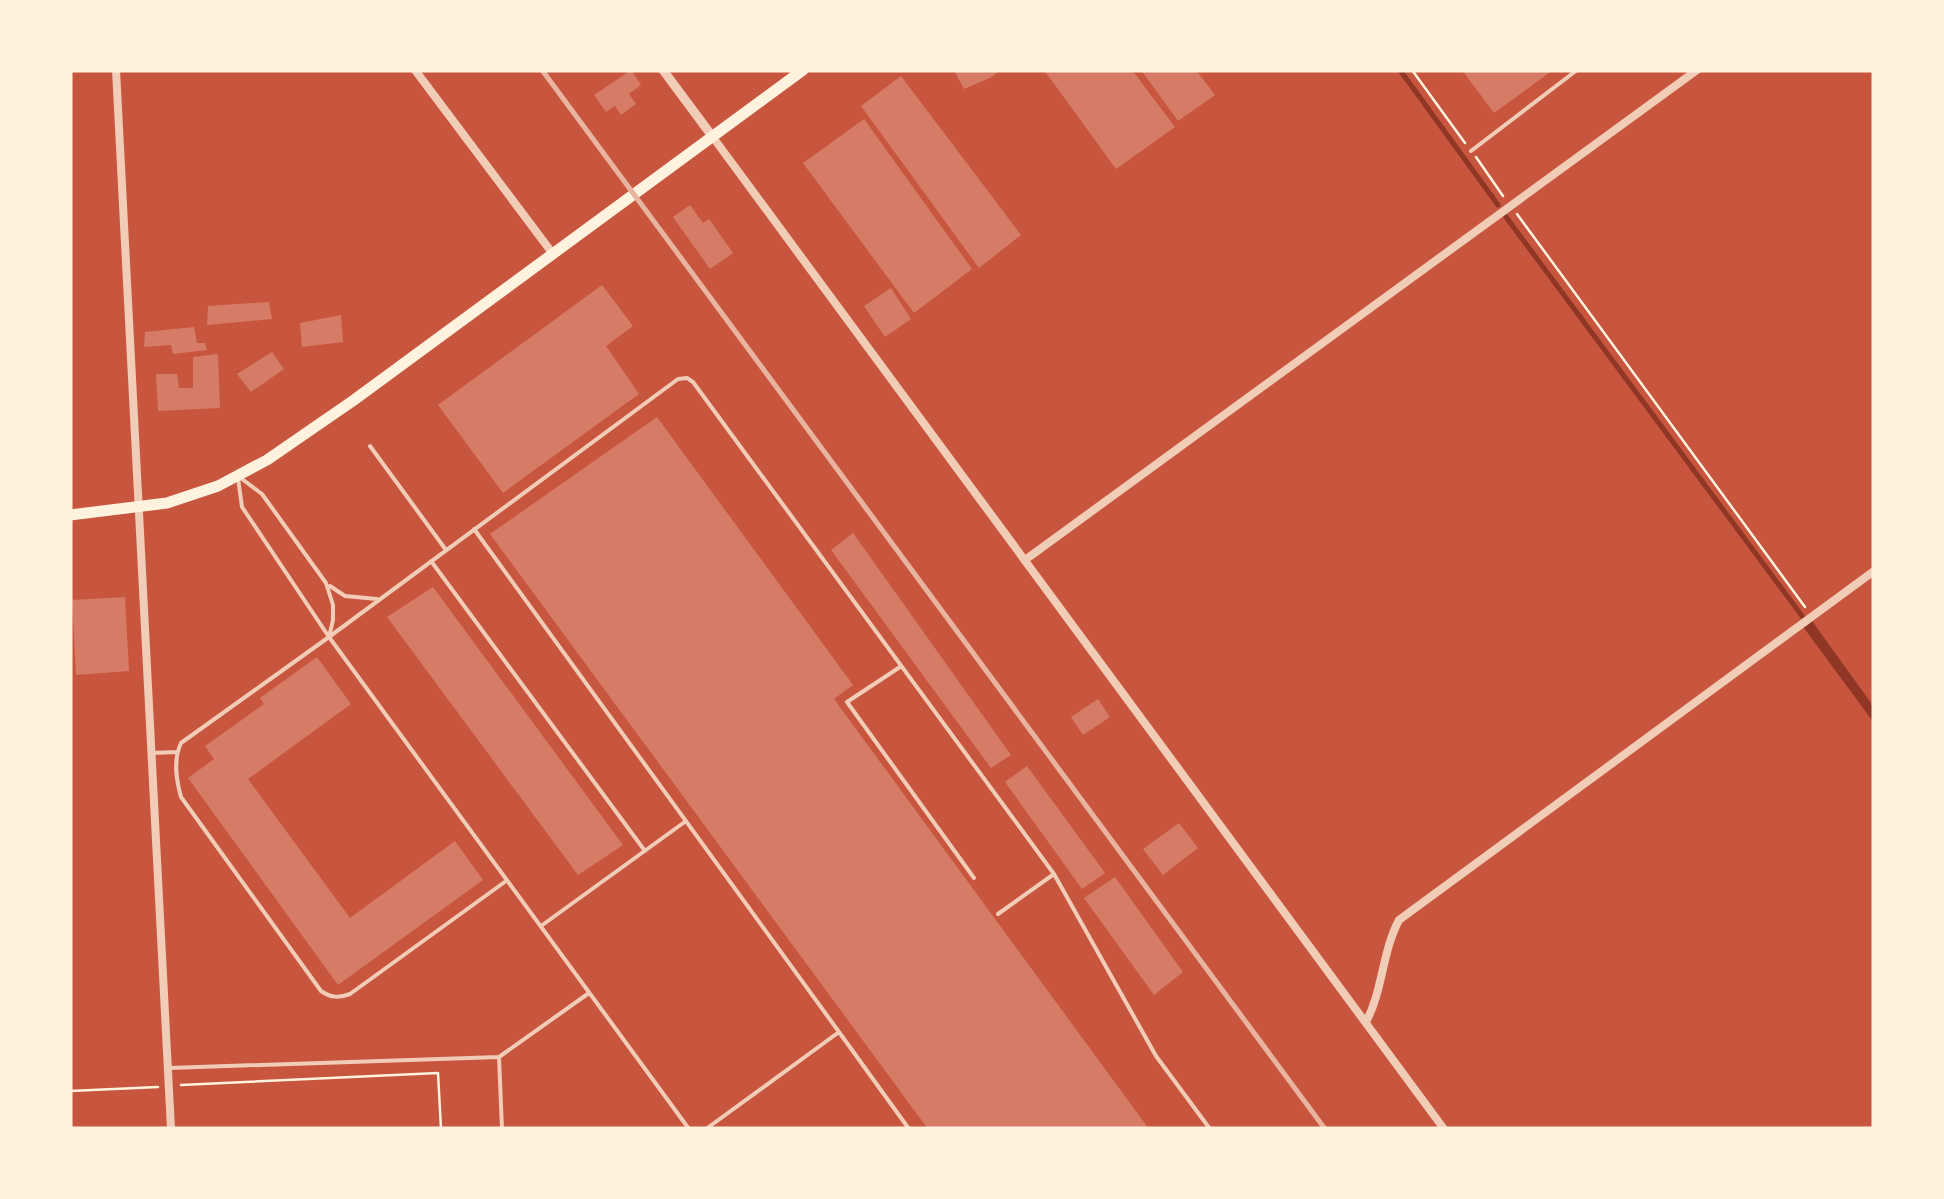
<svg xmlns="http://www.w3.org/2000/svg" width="1944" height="1199" viewBox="0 0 1944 1199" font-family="'Work Sans',sans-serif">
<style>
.water{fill:#8f3625}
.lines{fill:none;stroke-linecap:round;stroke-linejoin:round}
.stream{stroke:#8f3625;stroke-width:5}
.building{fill:#d67c66}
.path{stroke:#fff3e0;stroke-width:2.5}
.service{stroke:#f1ccb7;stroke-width:4}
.minor{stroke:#f1ccb7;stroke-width:8}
.tertiary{stroke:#f1ccb7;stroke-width:9}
.primary{stroke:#fff3e0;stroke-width:11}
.rail{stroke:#e9b49f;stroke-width:5}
</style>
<rect width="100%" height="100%" fill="#c8553d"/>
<!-- water -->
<path class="water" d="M1812,621L1874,707V723L1804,628Z"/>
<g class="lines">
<!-- stream -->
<path class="stream" d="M1400,70L1498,205
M1506,217L1802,616"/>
</g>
<!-- building -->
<path class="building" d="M631,70L641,85L629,94L636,104L621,115L615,106L606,112L594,95Z
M959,70H1000L992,77L964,89L955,72Z
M1044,70H1132L1175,127L1116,169Z
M1141,70H1196L1215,95L1178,121Z
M1462,70H1553L1494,113Z
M901,76L1021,235L979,268L861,106Z
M864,119L972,269L914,313L803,163Z
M690,205L703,223L709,219L733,253L710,269L673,217Z
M602,285L633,326L606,346L639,394L503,493L438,405Z
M891,288L911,319L885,337L864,306Z
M269,302L272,319L207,325L208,306Z
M341,315L343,342L302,347L300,323Z
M194,327L197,343H205L207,350L173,354L171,345L144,347L145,332Z
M272,352L284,369L251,392L237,374Z
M218,354L220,408L158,411L156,374H177L179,388H193V357Z
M657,417L853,685L834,699L1149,1129H928L490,534Z
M853,533L1011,755L991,768L831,550Z
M433,587L623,845L578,875L387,617Z
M125,597L129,671L76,675L72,600Z
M317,657L351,704L248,779L350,918L455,841L483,880L338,985L188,778L214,759L205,746L264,704L260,698Z
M1098,699L1110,717L1083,735L1071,717Z
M1027,766L1105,873L1082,889L1005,782Z
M1179,823L1198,848L1163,875L1143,849Z
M1115,877L1183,972L1154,995L1084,898Z"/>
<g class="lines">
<!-- path -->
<path class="path" d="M1412,70L1465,143
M1476,157L1503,196
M1517,214L1805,607
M181,1085L438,1073L441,1129
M70,1091L158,1087"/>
<!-- service -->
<path class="service" d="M1471,151L1577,70
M370,446L446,550
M238,478L242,507L329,637L689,1129
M242,479L262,494L326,583L333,605V620L329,637
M474,529L839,1032L706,1129
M431,561L645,851
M330,586L345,596L377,599
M900,667L847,702L974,878
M152,753L177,752
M506,881L350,994C339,998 331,998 321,991L181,797C176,779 173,760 181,743L329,637L678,379L687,378L693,382L1054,874L1156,1056L1210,1129
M998,914L1054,874
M541,926L686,821
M839,1032L909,1129
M169,1068L499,1057
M502,1129L499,1057L589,993"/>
<!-- minor -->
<path class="minor" d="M116,70L171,1129
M415,70L553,254
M712,136L1444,1129
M1025,560L1697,70
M1366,1022C1383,990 1382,952 1399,920L1874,571"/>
<!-- tertiary -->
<path class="tertiary" d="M663,70L712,136"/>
<!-- primary -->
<path class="primary" d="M70,515L167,503L218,486L267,460L354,400L803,70"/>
<!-- rail -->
<path class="rail" d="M542,70L1325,1129"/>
</g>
<!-- border -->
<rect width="1944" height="1199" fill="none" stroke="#fff3e0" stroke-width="145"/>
</svg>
